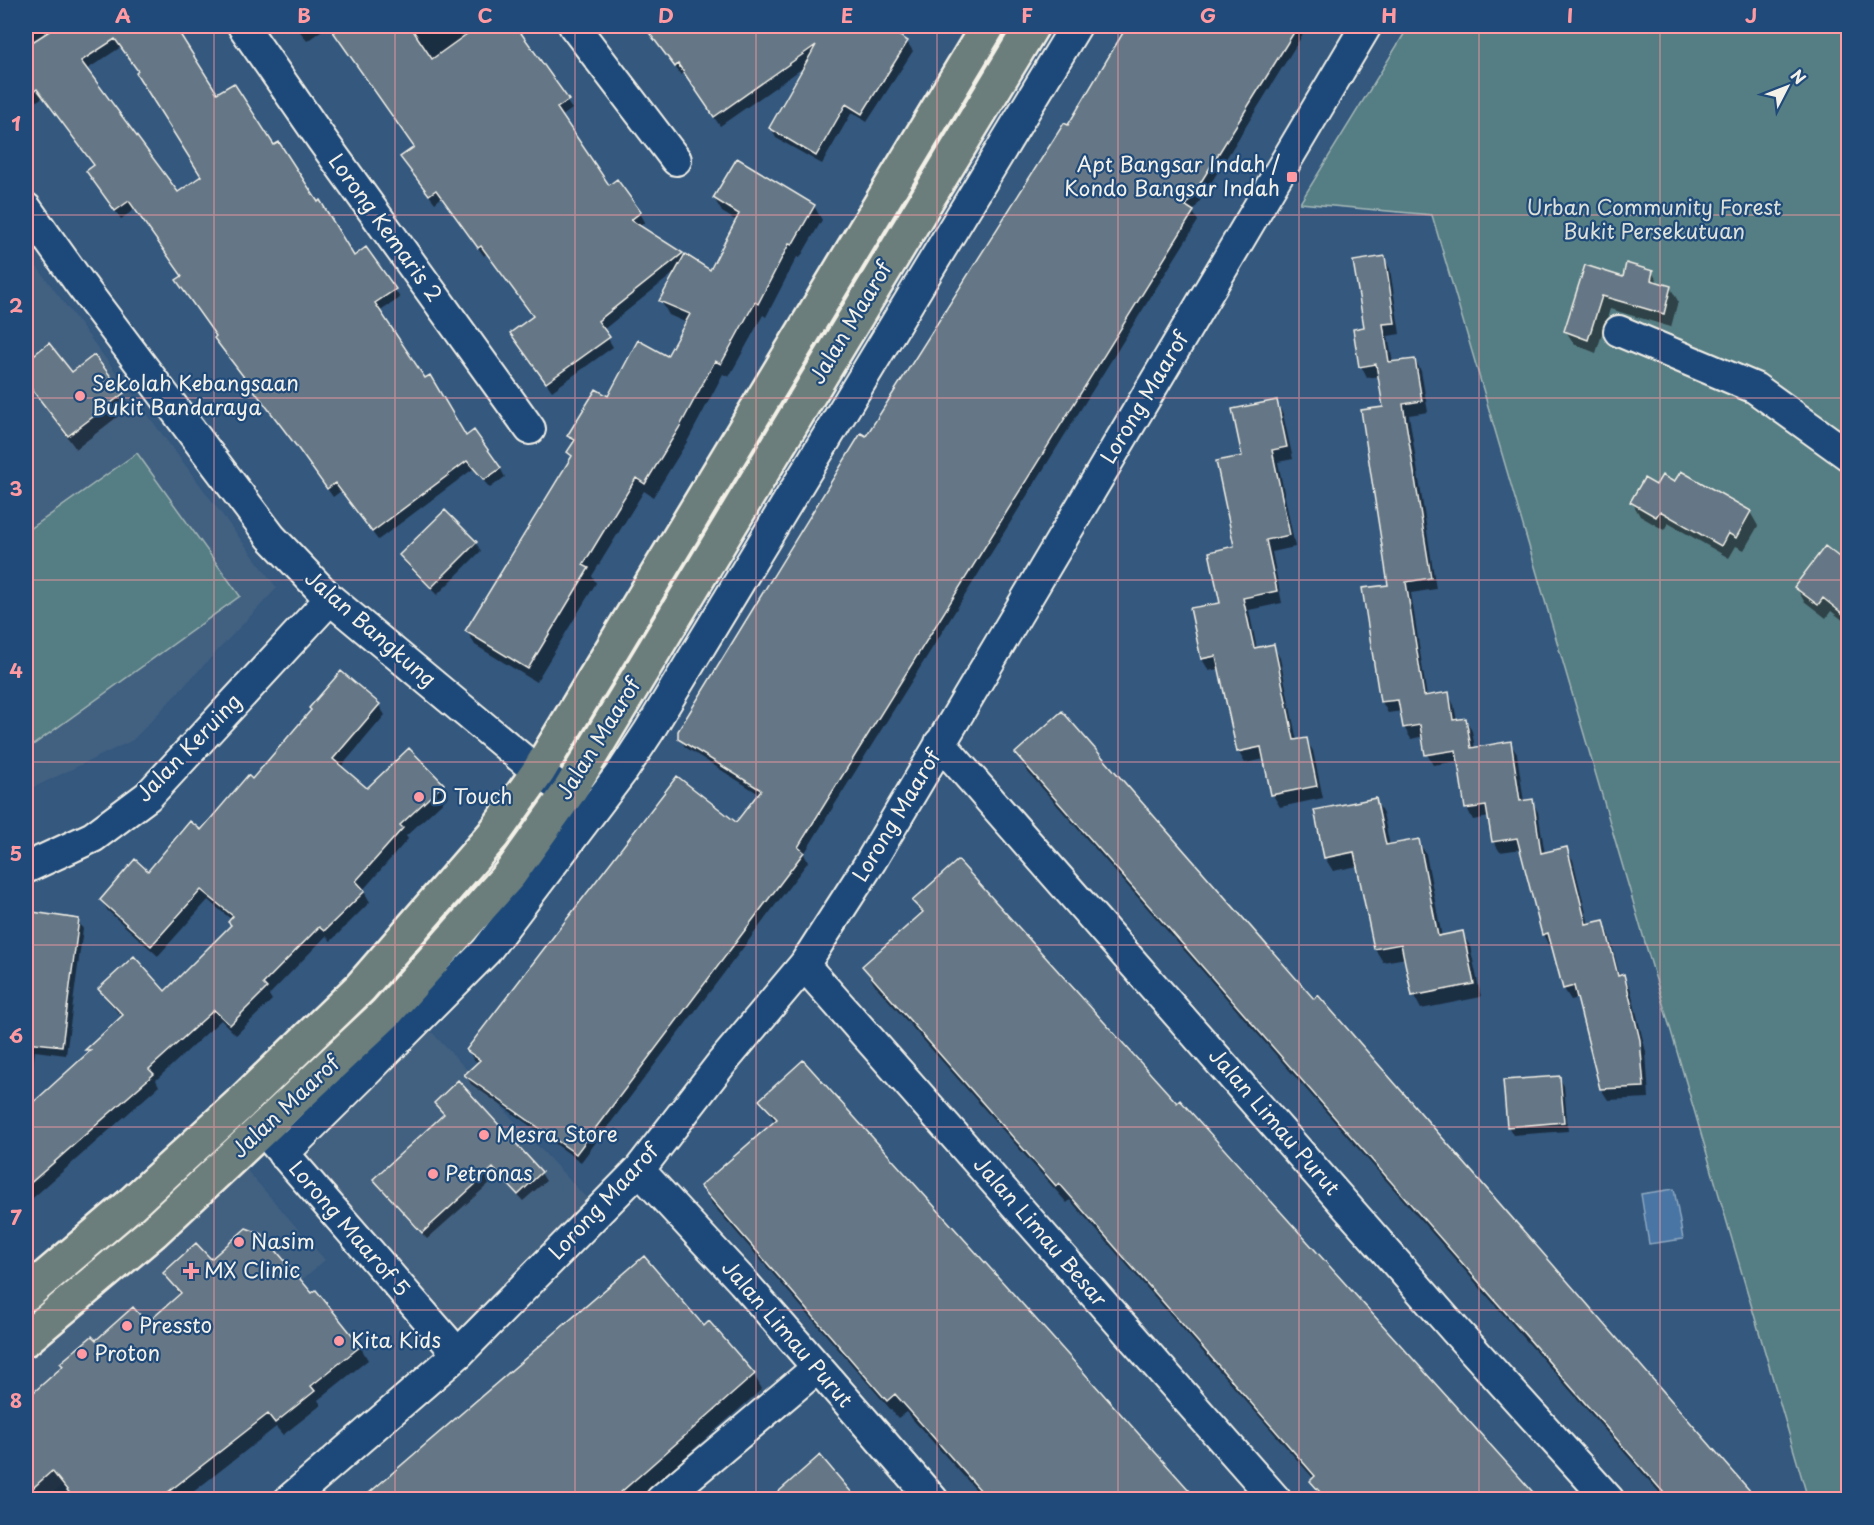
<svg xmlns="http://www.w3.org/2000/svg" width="1874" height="1525" viewBox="0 0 1874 1525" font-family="'Playpen Sans',sans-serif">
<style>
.built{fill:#436180}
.green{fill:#557d84;stroke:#a4b7b6;stroke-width:1.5}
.water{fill:#4975a4;stroke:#8da7bf;stroke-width:1.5}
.shadow{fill:#0007;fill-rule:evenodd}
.building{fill:#657786;stroke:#f4f1e8;stroke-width:1.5;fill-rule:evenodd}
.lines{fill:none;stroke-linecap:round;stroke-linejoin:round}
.minor-casing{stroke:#f4f1e8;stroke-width:34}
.major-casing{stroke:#f4f1e8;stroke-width:38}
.minor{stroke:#1f4a7a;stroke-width:30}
.major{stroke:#6c7e7c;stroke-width:33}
.grid{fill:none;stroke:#ff9aa2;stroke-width:1.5;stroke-opacity:0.55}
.poi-dot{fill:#ff9aa2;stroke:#1f4a7a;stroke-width:2}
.labels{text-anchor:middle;stroke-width:4.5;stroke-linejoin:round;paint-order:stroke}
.poi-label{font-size:21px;fill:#f4f1e8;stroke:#1f4a7a;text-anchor:start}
.park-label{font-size:21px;fill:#dce0d9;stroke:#1f4a7a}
.street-label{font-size:21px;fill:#f4f1e8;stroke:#1f4a7a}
.neatline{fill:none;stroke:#ff9aa2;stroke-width:2}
.grid-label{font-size:20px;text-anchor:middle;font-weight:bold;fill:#ff9aa2}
</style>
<rect width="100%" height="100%" fill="#34587e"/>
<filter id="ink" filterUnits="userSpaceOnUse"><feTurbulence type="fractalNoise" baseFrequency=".0167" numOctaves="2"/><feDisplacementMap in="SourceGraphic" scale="12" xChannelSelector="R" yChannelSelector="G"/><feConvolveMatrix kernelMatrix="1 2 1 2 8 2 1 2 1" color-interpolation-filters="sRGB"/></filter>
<g filter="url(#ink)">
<!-- built -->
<path class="built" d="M26,252L277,588L133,740L26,791Z
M426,1026L592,1204L461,1339L296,1154Z
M244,1167L325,1260L45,1499L26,1500V1350Z"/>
<!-- green -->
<path class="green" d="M1409,26H1848V1499H1808L1432,215L1300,203Z
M137,453L240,596L26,750V532Z"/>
<!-- water -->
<path class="water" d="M1674,1189L1683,1239L1649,1244L1641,1194Z"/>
<!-- shadow -->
<path class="shadow" d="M26,26H181L176,30L217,95L274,147L353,258L395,290L400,298L379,312L465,438L500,468L505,477L490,488L473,469L378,540L341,491L333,497L304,456L221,347L216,339L218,337L183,277L135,209L121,219L93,180L95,166L43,97L31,105L26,96ZM121,47L139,72L203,177L178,194L86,70Z
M296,26H328L307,41Z
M330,26H514L572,109L561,117L609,187L617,181L640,213L645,222L639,226L682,254L684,258L710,272L737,221L722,212L714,198L814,206L822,220L800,258L797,257L766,317L763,315L729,377L723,374L687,442L653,497L644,491L592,576L596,583L536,682L475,645L467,631L572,458L569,452L574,444L569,436L608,399L668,358L687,323L669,315L661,301L679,269L603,330L613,347L552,391L512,334L534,317L487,253L484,256L442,197L435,203L407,166L415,148Z
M646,26H849L857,37L864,26H882L907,42L913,51L867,122L852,112L822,164L776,138L771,128L807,65L720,126L684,73L681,75Z
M1129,26H1308L1193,212L1198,221L804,854L808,862L581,1162L471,1084L466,1075L479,1063L473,1059L468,1050L736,825L759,794L685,747L680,738L867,438L1068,127Z
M1384,258L1390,269L1400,334L1388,336L1393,363L1415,360L1421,371L1428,412L1409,415L1436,589L1411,593L1427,697L1448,694L1454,705L1457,721L1466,720L1472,731L1475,748L1510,743L1517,754L1524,802L1532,801L1538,812L1545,854L1566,849L1573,860L1589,925L1603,921L1609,933L1620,977L1623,976L1630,987L1646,1052L1649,1098L1608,1100L1601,1089L1579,998L1571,1000L1564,989L1552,945L1549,946L1543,934L1522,849L1500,852L1493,841L1489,817L1473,820L1467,808L1459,761L1433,765L1427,754L1424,736L1411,739L1404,727L1402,711L1388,713L1382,702L1390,586L1385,408L1380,376L1367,378L1361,366L1365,328Z
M1586,267L1624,279L1652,272L1659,284L1670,287L1678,301L1671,327L1610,309L1596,353L1574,344L1566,331Z
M34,370L72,375L122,394L130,407L76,449L26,381V377Z
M1276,402L1283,414L1293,459L1278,462L1295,547L1272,552L1282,603L1249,610L1257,649L1273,646L1280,658L1297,741L1306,739L1313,751L1323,798L1280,807L1273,795L1265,759L1245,763L1238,751L1221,668L1209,671L1202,659L1192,610L1221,604L1236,548L1243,457Z
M1674,484L1750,512L1758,526L1744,550L1736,546L1729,558L1668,523L1664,530L1640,516L1632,502Z
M476,543L481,551L437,595L406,564L401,556Z
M1825,548L1848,566V624L1831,611L1826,618L1804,601L1796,587Z
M378,704L385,715L341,767L367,790L442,785L449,796L406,836L408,839L363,890L370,902L331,941L326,936L269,995L272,1000L236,1035L221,1020L156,1080L159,1086L26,1204V1116L89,1053L87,1050L122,1017L107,1000L100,989L165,993L232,926V920L208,900L158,956L108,911L101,900L148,873L201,832L252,781Z
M1017,753L1314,1001L1756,1500H1666L1027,771Z
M1375,799L1383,813L1390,846L1418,841L1426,854L1442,937L1462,933L1470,946L1481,997L1421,1009L1414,996L1406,958L1383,962L1375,949L1358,866L1333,871L1325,858Z
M914,901L1177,1105L1538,1500H1323L1312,1481L1314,1479L1070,1200L1067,1203L874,984L864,966L922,915Z
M26,913L78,921L83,929L66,1055L35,1051L29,1096H26Z
M1559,1077L1564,1086L1568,1131L1513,1135L1508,1126Z
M458,1082L541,1173L546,1181L523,1201L499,1175L427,1239L379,1187L375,1179L445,1116L436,1103Z
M761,1100L1194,1500H985L906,1412L898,1418L712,1204L702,1186L776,1123Z
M211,1261L312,1295L360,1346L368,1360L318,1400L321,1405L283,1435L276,1427L183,1500H26V1401L95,1342L147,1325L180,1295L165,1273Z
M709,1323L754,1375L762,1389L636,1500H364L704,1328Z"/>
<!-- building -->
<path class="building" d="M57,26H175L217,93L234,83L274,145L279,142L318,202L320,200L354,256L366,247L396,289L375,303L425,378L430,375L466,436L474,430L501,468L484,480L467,461L372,532L335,483L327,489L297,447L214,338L216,336L176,280L182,276L129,201L115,211L86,171L94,165L37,89L26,97V46ZM115,39L138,71L136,73L201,176L178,192L81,61Z
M329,26H410L432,59L478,26H516L569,100L557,108L609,185L617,179L641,212L631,220L683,253L598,321L610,337L546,383L510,333L533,316L481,246L478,248L436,190L429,195L400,157L414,147Z
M644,26H884L908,41L862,114L846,104L816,156L769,128L816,45L714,117L678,64L675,67Z
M1127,26H1298L1186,206L1194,211L798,847L804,852L576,1154L464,1075L480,1060L466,1050L677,776L736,822L761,790L678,739V731L861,433L866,436L1064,123L1068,125Z
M737,158L815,205L792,245L789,244L758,304L755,302L721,364L715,361L679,428L645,484L636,478L583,565L589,568L528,669L465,631L572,456L567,452L575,440L567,436L596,389L608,396L638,340L667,356L690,314L659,301L685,254L710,270L739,214L713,198Z
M1385,256L1395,323L1383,324L1389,362L1415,359L1422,401L1403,404L1431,578L1406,582L1424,696L1449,692L1453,720L1466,718L1471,748L1511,741L1520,801L1533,799L1541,853L1567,847L1586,924L1604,920L1618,976L1624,974L1640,1040L1644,1087L1600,1089L1574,986L1563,989L1548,933L1542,935L1517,838L1492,842L1486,806L1465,809L1456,750L1425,755L1420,725L1403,728L1398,700L1380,702L1362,588L1388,585L1361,410L1383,407L1376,364L1359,367L1353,329L1364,327L1353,261Z
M1626,263L1653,271L1651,280L1671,286L1664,314L1602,296L1588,340L1564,331L1585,265L1623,277Z
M49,343L72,372L94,355L124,393L68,436L26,382V361Z
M1277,400L1287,447L1272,450L1290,535L1266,540L1277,591L1243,598L1254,648L1274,644L1294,740L1307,738L1317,786L1271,795L1261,747L1237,752L1216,656L1201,659L1190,608L1220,603L1209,552L1234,546L1216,461L1242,456L1232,409Z
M1681,471L1751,511L1736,538L1728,533L1721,546L1660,511L1656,517L1630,502L1644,478L1656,485L1662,475L1674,482Z
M445,510L477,542L431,588L399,555Z
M1825,546L1848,564V618L1823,598L1818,605L1794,587Z
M341,671L380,704L333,759L367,788L409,748L444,784L400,825L403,828L356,881L365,891L324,931L319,927L263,984L267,988L230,1025L214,1010L149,1069L154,1074L26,1187V1109L91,1050H85L123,1015L98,989L134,956L165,991L231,925L228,922L233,916L201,890L151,946L100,900L135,859L148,871L190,821L201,830L248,775L252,779L311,710L309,708Z
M1062,711L1314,999L1318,995L1758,1500H1670L1015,753Z
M1376,798L1386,845L1419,839L1438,936L1463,931L1474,984L1412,996L1401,944L1374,949L1354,852L1324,858L1314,810Z
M958,860L1177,1103L1180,1100L1540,1500H1327L1310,1481L1315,1476L1059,1183L1056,1186L862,966L923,912L912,901Z
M26,911L79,919L62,1046L26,1042Z
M803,1060L1034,1317L1198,1500H989L895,1394L887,1401L700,1186L777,1119L759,1100Z
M1560,1076L1564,1122L1507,1127L1503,1080Z
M458,1080L542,1172L518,1195L493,1168L422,1233L373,1179L444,1114L434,1103Z
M246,1228L262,1234L312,1293L316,1290L361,1346L311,1386L315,1391L275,1423L268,1414L158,1500H75L52,1471L26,1494V1399L63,1366L60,1363L92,1336L96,1340L133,1307L147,1323L181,1293L163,1273L196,1243L211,1259Z
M644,1256L704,1326L709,1321L755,1374L612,1500H361Z
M820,1455L858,1500H769Z"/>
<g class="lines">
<!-- minor casing -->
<g class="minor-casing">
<path id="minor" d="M243,26L322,140L530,429
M574,26L676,160
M26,208L81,285L271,537L330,599L538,772L568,793
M1619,331L1755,388L1848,455
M940,743L1455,1330L1609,1500
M26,868L93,837L148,796L330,599
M804,965L1276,1500
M271,1139L458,1354
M283,1154L359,1079L486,951L624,769L649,731L1076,26
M639,1170L743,1282L933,1500
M289,1500L458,1354L639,1170L721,1064L804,965L871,861L1366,26
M661,1500L817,1368"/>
</g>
<!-- major casing -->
<g class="major-casing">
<path id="major" d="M26,1294L128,1207L241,1103L360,988L493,835L538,772L988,26
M26,1339L153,1232L386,1013L510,874L568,793L1032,26"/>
</g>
<!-- minor -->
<use href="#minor" class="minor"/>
<!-- major -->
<use href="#major" class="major"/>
</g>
</g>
<!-- grid -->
<path class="grid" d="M214,26V1500M395,26V1500M575,26V1500M756,26V1500M937,26V1500M1118,26V1500M1299,26V1500M1479,26V1500M1660,26V1500M26,215H1848M26,398H1848M26,580H1848M26,762H1848M26,945H1848M26,1127H1848M26,1310H1848"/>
<!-- markers -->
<g class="poi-dot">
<rect x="1286" y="171" width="12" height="12" rx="3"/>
<circle cx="80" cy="396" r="6"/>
<circle cx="419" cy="797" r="6"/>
<circle cx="484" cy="1135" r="6"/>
<circle cx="433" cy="1174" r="6"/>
<circle cx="239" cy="1242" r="6"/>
<path d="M188 1262h6v6h6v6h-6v6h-6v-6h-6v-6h6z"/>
<circle cx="127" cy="1326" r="6"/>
<circle cx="339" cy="1341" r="6"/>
<circle cx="82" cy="1354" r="6"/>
</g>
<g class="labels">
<!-- poi labels -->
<g class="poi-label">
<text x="1280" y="172" text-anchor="end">Apt Bangsar Indah /<tspan x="1280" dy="24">Kondo Bangsar Indah</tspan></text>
<text x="92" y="391">Sekolah Kebangsaan<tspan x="92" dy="24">Bukit Bandaraya</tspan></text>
<text x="431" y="804">D Touch</text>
<text x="496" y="1142">Mesra Store</text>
<text x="445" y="1181">Petronas</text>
<text x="251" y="1249">Nasim</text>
<text x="204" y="1278">MX Clinic</text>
<text x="139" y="1333">Pressto</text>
<text x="351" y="1348">Kita Kids</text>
<text x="94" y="1361">Proton</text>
</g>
<!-- park labels -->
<g class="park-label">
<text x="1654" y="215">Urban Community Forest<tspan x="1654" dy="24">Bukit Persekutuan</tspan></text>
</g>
<!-- street labels -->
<g class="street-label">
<text transform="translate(385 228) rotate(54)" y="7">Lorong Kemaris 2</text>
<text transform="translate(851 323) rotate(-59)" y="7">Jalan Maarof</text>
<text transform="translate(1145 398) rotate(-59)" y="7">Lorong Maarof</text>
<text transform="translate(370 629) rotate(41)" y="7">Jalan Bangkung</text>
<text transform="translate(599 739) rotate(-58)" y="7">Jalan Maarof</text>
<text transform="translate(189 748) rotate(-46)" y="7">Jalan Keruing</text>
<text transform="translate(897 816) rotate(-59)" y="7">Lorong Maarof</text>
<text transform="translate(286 1107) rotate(-43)" y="7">Jalan Maarof</text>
<text transform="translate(1274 1122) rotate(49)" y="7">Jalan Limau Purut</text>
<text transform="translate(604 1202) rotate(-47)" y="7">Lorong Maarof</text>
<text transform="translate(349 1229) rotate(49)" y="7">Lorong Maarof 5</text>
<text transform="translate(1040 1232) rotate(49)" y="7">Jalan Limau Besar</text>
<text transform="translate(787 1334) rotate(49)" y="7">Jalan Limau Purut</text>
</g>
</g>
<!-- margin -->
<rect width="1874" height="1525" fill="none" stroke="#1f4a7a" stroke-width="66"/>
<!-- north arrow -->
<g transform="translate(1787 87) rotate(48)" stroke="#1f4a7a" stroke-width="4.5" paint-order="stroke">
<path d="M0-4.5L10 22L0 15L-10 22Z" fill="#f4f1e8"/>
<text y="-9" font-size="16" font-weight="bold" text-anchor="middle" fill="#f4f1e8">N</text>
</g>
<rect x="33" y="33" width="1808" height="1459" class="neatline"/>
<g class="grid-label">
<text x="123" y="23">A</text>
<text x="304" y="23">B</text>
<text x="485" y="23">C</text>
<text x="666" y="23">D</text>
<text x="847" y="23">E</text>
<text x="1027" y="23">F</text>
<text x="1208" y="23">G</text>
<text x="1389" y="23">H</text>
<text x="1570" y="23">I</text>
<text x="1751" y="23">J</text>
<text x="16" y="131">1</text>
<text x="16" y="313">2</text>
<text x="16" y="496">3</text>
<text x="16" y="678">4</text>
<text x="16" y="861">5</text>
<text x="16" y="1043">6</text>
<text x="16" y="1225">7</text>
<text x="16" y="1408">8</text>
</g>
</svg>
